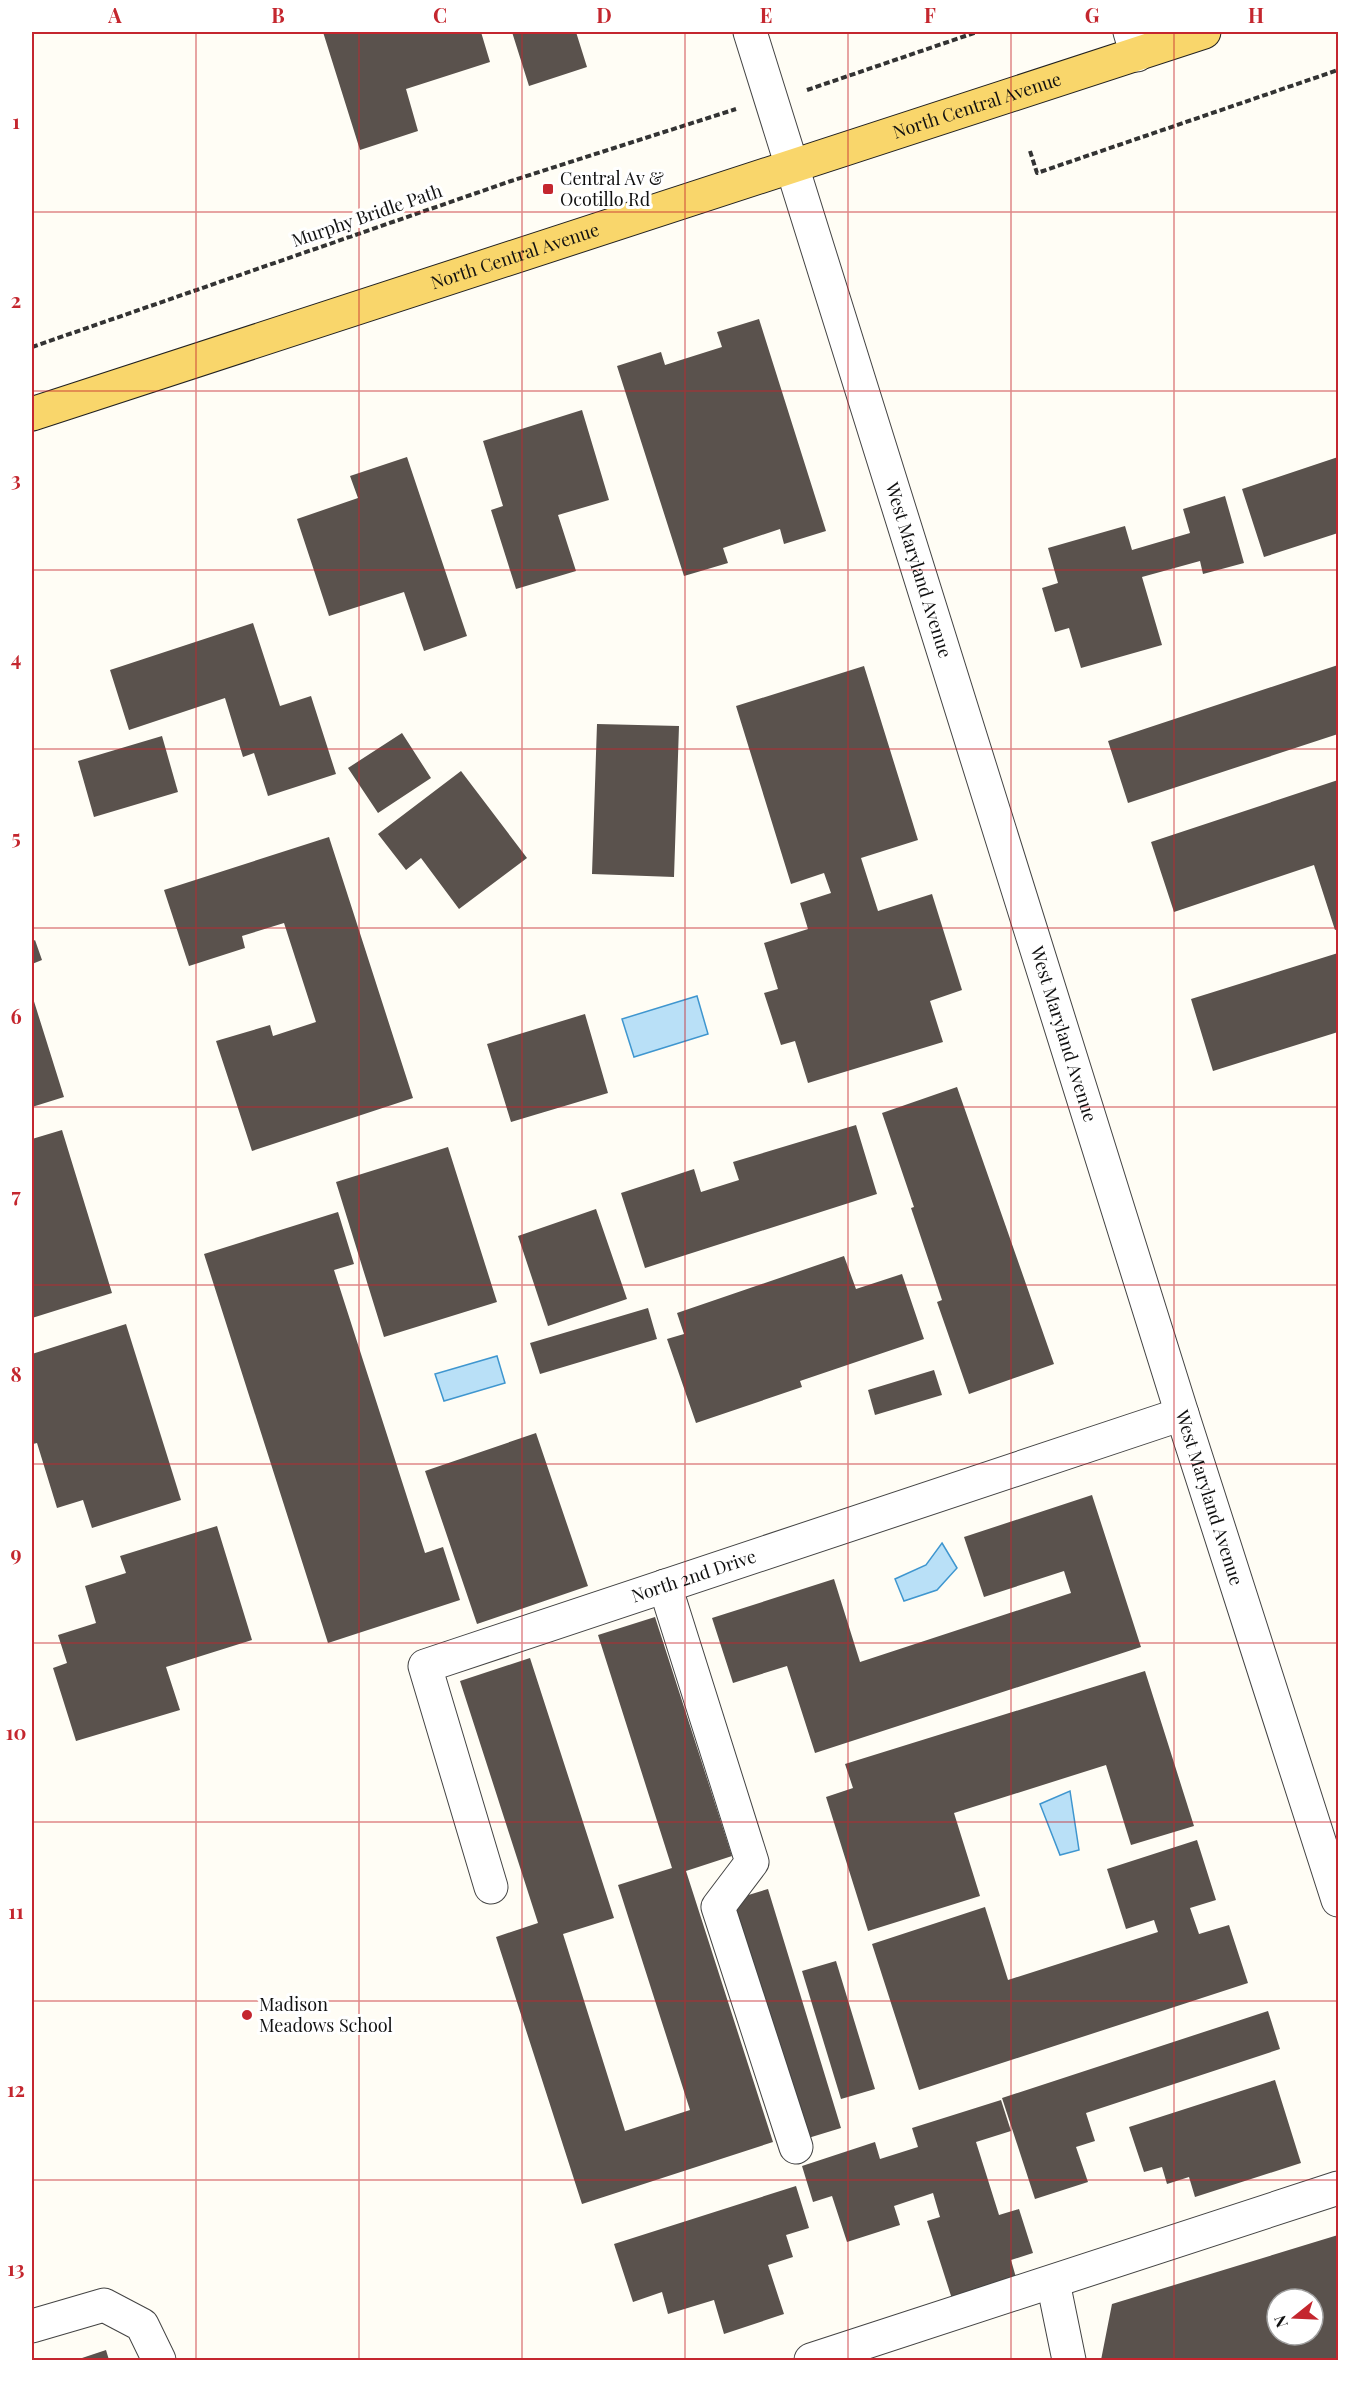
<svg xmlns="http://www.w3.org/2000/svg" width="1370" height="2392" viewBox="0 0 1370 2392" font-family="'Playfair Display',serif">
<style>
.water{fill:#b9e0f7;stroke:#3f96cf;stroke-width:1.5}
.building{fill:#5a524d;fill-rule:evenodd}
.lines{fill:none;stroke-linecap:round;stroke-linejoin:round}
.minor-casing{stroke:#444;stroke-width:35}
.major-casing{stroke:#222;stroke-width:35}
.path{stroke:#333;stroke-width:4;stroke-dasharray:6 3;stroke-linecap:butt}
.minor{stroke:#fff;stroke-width:33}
.major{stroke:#f9d66b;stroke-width:33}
.grid{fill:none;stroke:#c4262e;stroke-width:1.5;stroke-opacity:0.55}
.poi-dot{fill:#c4262e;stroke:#fff;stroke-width:2}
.labels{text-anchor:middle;stroke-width:6;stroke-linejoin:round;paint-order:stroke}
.street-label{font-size:18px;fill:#111;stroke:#fff}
.poi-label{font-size:18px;fill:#111;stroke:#fff;text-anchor:start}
.neatline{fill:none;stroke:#c4262e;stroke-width:2}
.grid-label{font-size:20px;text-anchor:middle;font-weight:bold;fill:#c4262e}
</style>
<rect width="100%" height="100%" fill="#fffdf5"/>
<!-- water -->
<path class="water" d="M697,996L708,1034L634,1057L622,1019Z
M497,1356L505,1383L444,1401L435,1374Z
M942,1543L957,1568L937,1590L904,1601L895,1579L926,1565Z
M1070,1791L1079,1850L1060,1855L1040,1804Z"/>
<!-- building -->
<path class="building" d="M323,32H481L490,62L406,89L418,131L360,150Z
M512,32H576L587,67L529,86Z
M759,319L826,531L784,544L780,529L723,548L728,563L684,576L617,366L661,352L665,365L722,347L717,332Z
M582,410L609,500L558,515L576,571L516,589L491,510L503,506L483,441Z
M407,457L467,636L424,651L404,592L329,616L297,519L358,498L350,476Z
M1338,457V533L1264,557L1242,489Z
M1225,496L1244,563L1203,574L1200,561L1142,577L1162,645L1081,668L1069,628L1055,632L1042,588L1058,583L1048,548L1125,526L1132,550L1190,533L1183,509Z
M253,623L280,706L311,696L336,774L268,796L254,753L243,757L225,698L129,730L110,670Z
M1338,665V734L1128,803L1108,741Z
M864,666L918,840L861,858L878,911L932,894L962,990L930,1001L943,1042L808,1083L795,1041L781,1045L764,993L778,989L764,943L808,929L800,903L831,893L824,873L791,884L736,706Z
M597,724L679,726L674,877L592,874Z
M402,733L431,778L378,813L348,768Z
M162,736L178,792L94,817L78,761Z
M461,771L527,858L459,909L421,858L406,870L378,834Z
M1338,780V929L1335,930L1314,865L1174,912L1151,842Z
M329,837L413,1098L252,1151L216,1041L270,1025L273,1036L316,1022L284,923L242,936L245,948L189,966L164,890Z
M35,940L42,960L32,964V942Z
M1338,953V1032L1213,1071L1191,999Z
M32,995L64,1097L32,1107Z
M585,1014L608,1093L511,1122L487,1044Z
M957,1087L1054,1364L969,1394L937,1302L942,1300L911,1208L914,1207L882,1113Z
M856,1125L877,1194L645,1268L621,1193L694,1169L701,1192L739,1180L733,1162Z
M62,1130L112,1293L32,1318V1139Z
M448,1147L497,1302L384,1337L336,1182Z
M596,1209L627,1299L548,1326L518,1236Z
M338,1212L354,1264L334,1270L425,1553L443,1547L460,1600L328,1643L204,1254Z
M844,1256L856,1289L902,1274L924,1339L800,1381L802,1387L696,1423L667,1339L684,1334L677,1313Z
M648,1308L657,1339L540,1374L530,1343Z
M126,1324L181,1500L92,1528L83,1500L57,1508L37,1443L33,1444L32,1354Z
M934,1370L942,1395L875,1415L868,1390Z
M536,1433L588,1586L477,1624L425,1471Z
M1092,1495L1141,1647L815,1753L787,1666L733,1683L712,1618L834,1579L860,1662L1071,1593L1064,1571L984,1597L964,1537Z
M217,1526L252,1640L166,1667L180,1710L76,1741L53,1668L67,1663L58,1635L96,1623L85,1586L126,1573L120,1556Z
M655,1617L732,1856L686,1871L773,2142L582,2204L496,1937L538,1923L460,1681L530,1658L614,1918L563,1934L625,2131L690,2110L618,1885L672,1868L598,1635Z
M1145,1671L1194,1826L1131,1845L1106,1765L954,1813L980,1896L868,1931L826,1797L853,1788L845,1764Z
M1197,1840L1216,1900L1190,1908L1199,1934L1229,1925L1248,1983L919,2090L872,1944L985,1907L1008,1980L1158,1932L1154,1920L1126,1929L1107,1869Z
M768,1889L841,2128L805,2139L732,1900Z
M836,1961L875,2089L841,2099L802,1971Z
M1268,2011L1280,2049L1086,2113L1095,2141L1076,2147L1088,2182L1035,2199L1002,2098Z
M1275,2080L1301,2163L1195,2197L1189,2177L1167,2184L1162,2167L1144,2172L1129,2127Z
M1001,2100L1011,2131L976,2142L999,2215L1019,2209L1033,2253L1011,2260L1017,2281L953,2302L927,2221L940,2217L933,2193L894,2206L900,2225L847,2242L832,2196L813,2202L802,2166L875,2142L880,2159L918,2147L912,2128Z
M796,2186L809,2228L786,2235L793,2257L768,2265L784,2314L724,2334L714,2300L668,2314L662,2292L633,2302L614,2244Z
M1338,2235L1336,2308L1338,2311V2360H1101L1112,2304ZM1277,2299H1313V2335H1277Z
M106,2350L109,2360H76Z"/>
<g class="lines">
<!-- minor casing -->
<g class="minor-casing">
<g id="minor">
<path id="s1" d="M750,32L1182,1414L1338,1900"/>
<path d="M1130,32L1137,55"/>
<path d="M665,1586L752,1862L718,1907L796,2147"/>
<path id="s2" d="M491,1887L425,1666L1182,1414"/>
<path d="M1053,2282L1069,2360"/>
<path d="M32,2326L104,2305L142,2325L159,2360"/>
<path d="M811,2360L1338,2188"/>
</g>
</g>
<!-- major casing -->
<g class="major-casing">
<g id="major">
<path id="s3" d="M32,414L1204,32"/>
</g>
</g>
<!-- path -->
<path class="path" d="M807,90L977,32
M1030,151L1037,173L1338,70
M32,347L511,181L736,109"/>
<!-- minor -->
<use href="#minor" class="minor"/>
<!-- major -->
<use href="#major" class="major"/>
</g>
<!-- grid -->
<path class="grid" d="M196,32V2360M359,32V2360M522,32V2360M685,32V2360M848,32V2360M1011,32V2360M1174,32V2360M32,212H1338M32,391H1338M32,570H1338M32,749H1338M32,928H1338M32,1107H1338M32,1285H1338M32,1464H1338M32,1643H1338M32,1822H1338M32,2001H1338M32,2180H1338"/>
<!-- markers -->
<g class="poi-dot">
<rect x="542" y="183" width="12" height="12" rx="3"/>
<circle cx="247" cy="2015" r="6"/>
</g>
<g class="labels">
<!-- street labels -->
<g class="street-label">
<text dy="6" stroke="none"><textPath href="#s3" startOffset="994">North Central Avenue</textPath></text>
<text transform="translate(367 216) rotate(-19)" y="6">Murphy Bridle Path</text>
<text dy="6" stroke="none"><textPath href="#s3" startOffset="508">North Central Avenue</textPath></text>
<text dy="6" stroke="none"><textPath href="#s1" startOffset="564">West Maryland Avenue</textPath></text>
<text dy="6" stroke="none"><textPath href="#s1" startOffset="1050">West Maryland Avenue</textPath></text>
<text dy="6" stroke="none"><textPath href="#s1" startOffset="1536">West Maryland Avenue</textPath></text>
<text dy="6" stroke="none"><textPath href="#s2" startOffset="514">North 2nd Drive</textPath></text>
</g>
<!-- poi labels -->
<g class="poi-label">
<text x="560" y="185">Central Av &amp;<tspan x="560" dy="21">Ocotillo Rd</tspan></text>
<text x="259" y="2011">Madison<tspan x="259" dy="21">Meadows School</tspan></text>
</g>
</g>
<!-- border -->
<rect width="1370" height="2392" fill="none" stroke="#ffffff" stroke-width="66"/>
<!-- north arrow -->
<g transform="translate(1295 2317) rotate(252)"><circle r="28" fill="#ffffff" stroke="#a0a0a0" stroke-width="1.5"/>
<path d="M0-4.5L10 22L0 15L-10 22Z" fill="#c4262e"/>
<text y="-9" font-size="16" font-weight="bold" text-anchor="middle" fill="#111111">N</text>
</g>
<rect x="33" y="33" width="1304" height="2326" class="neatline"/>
<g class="grid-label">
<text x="115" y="23">A</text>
<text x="278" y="23">B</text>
<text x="440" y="23">C</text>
<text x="604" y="23">D</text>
<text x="766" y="23">E</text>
<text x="930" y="23">F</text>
<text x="1092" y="23">G</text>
<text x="1256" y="23">H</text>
<text x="16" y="129">1</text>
<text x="16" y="308">2</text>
<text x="16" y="487">3</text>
<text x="16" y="666">4</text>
<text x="16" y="845">5</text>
<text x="16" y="1024">6</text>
<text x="16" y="1203">7</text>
<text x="16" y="1382">8</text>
<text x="16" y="1561">9</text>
<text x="16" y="1740">10</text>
<text x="16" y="1919">11</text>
<text x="16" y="2097">12</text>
<text x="16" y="2276">13</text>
</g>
</svg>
